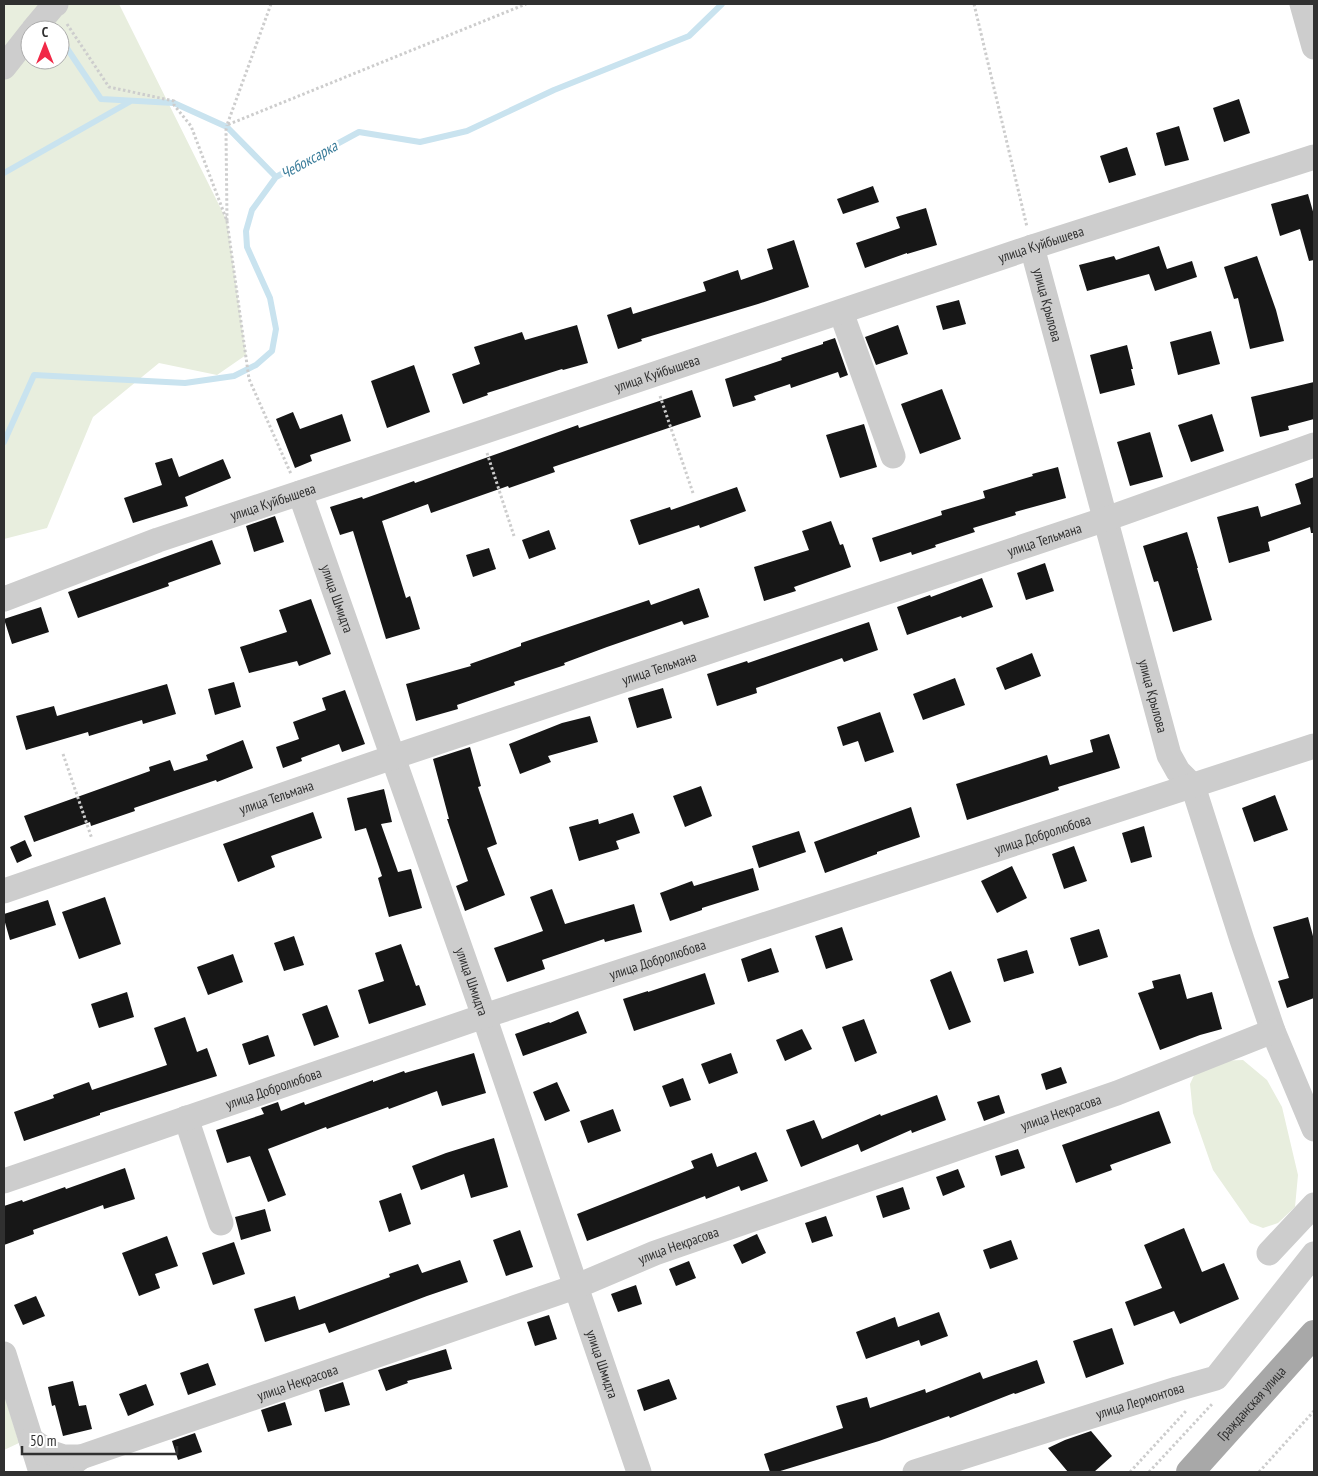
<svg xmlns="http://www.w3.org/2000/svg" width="1318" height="1476" viewBox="0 0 1318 1476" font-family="'PT Sans Narrow',sans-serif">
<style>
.green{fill:#e8eede;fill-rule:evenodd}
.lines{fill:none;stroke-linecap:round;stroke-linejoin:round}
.stream{stroke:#c9e3ef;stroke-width:6}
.building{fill:#171717}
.path{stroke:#cdcdcd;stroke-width:3;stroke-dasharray:2.5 2.5;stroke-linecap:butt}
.minor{stroke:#cdcdcd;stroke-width:25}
.major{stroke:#a8a8a8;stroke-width:28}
.labels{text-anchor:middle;stroke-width:5;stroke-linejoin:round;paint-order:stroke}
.street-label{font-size:14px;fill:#303030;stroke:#fff}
.water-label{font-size:15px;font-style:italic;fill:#387b99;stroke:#fff}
</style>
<rect width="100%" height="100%" fill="#fff"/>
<!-- green -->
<path class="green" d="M4,4H119L227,221L246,355L217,375L159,363L93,417L47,528L4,539ZM30,30H60V60H30Z
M1243,1060L1267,1080L1282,1107L1298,1175L1295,1207L1278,1223L1263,1228L1250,1223L1213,1170L1193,1113L1190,1084L1197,1069L1216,1061Z
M4,1393L19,1443L4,1450Z"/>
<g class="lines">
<!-- stream -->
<path class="stream" d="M52,25L55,30
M60,38L101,99L174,103L227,127L276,177
M4,173L131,101
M4,442L34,375L185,383L234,376L256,365L272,351L276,329L270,298L247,247L246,231L252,210L276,177L359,132L420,142L467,131L554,90L689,36L722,4"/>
</g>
<!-- building -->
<path class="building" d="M1239,99L1250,133L1224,142L1213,108Z
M1179,126L1189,160L1165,166L1156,133Z
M1127,147L1136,175L1109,183L1100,156Z
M873,186L879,202L843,214L837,199Z
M1308,194L1314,215V260L1309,261L1300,229L1280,236L1271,204Z
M926,208L937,245L907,254V253L865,268L856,243L900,228L896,217Z
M794,240L809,287L758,304L641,339L642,341L618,349L607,315L631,307L633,314L706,291L703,282L738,270L741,280L773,269L767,249Z
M1159,246L1167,269L1192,261L1197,277L1155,291L1149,274L1087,291L1079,265L1114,256L1116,260Z
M1257,256L1276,310L1284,341L1250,349L1238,298L1234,299L1224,267Z
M959,300L966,324L943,330L936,306Z
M577,325L588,363L563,370L562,369L487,393L488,395L463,404L452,374L480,364L474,347L522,332L525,340Z
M898,325L908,354L876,365L865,337Z
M1211,331L1220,364L1178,375L1170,342Z
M835,338L848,375L840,378L838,372L791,388L790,384L754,396L756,400L733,407L725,379L782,360L781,358L823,344V342Z
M1127,345L1133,369H1131L1135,385L1100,394L1090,355Z
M414,365L430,412L387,428L371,381Z
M1314,382V419L1288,426L1289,430L1260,437L1251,397Z
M942,389L961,439L920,454L901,404Z
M692,390L701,417L553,467L555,472L509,488L508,486L431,513L428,504L382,521L406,598L410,596L420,629L386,639L353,531L340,535L330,507L362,497L363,499L414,481L415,483L578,425L579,428Z
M293,412L300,429L342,414L351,441L310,455L312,461L295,468L276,419Z
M1212,414L1224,451L1191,462L1178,425Z
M864,424L877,467L840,478L826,435Z
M1150,432L1163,477L1130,486L1117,442Z
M172,458L179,477L223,459L231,478L185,497L188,506L133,523L124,498L162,485L155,463Z
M1058,467L1066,498L1015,512L1016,515L973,528L975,532L935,545L936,547L912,555L911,552L880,562L872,538L942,515L941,511L985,498L983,491L1033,476L1032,474Z
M1314,477V533H1311L1310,527L1268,542L1270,551L1229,563L1217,517L1258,506L1261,517L1301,504L1295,484Z
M737,487L746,511L700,528L699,525L639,545L630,520L670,507L671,510Z
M275,516L284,542L254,552L246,526Z
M831,521L840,545L843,544L851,567L794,587L796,591L764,601L754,567L809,550L802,531Z
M549,530L556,549L529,559L522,540Z
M1187,532L1198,568H1197L1212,620L1173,632L1158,581L1154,582L1143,546Z
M212,540L221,564L168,583L169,586L78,618L68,592Z
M489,548L496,569L473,577L466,555Z
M1045,563L1054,591L1026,600L1017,573Z
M982,578L993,607L962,618L961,616L907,635L897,607L930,595L931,597Z
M699,588L709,617L684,625L682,621L607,647L564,663L565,665L514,682L515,685L457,705L458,709L416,721L406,684L471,666L470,664L521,646V643L649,600L651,605Z
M311,599L331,654L299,666L297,661L249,673L240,647L287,632L279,610Z
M41,607L49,632L12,644L4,619Z
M869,622L878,650L844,662L842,658L756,688L757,693L717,706L707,674L747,661L748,663Z
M1032,653L1041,676L1005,690L996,668Z
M955,678L965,705L923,720L913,694Z
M234,682L241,707L215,715L208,689Z
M167,684L176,714L143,724L142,720L89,736L88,732L26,750L16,716L54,706L57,716Z
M663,688L672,718L637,728L628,698Z
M345,690L365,744L342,752L339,744L301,758L302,761L283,768L276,747L299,739L293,722L326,710L322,698Z
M880,712L894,752L865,762L858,741L843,746L837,727Z
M590,716L598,742L548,756L551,762L520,774L509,744L562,723Z
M1109,734L1120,768L1058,787L1059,790L967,820L956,784L1047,755L1050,765L1093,752L1090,740Z
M243,740L253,768L217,782L216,780L134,808L135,811L91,826L90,822L34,842L24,816L150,771L149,767L170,760L174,771L208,760L206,755Z
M470,747L481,786L478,787L497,844L487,848L505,895L465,911L456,886L468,881L447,819H449L433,759Z
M701,786L712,816L685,827L673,796Z
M384,789L392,822L381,824L398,872L411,869L422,908L389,917L378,878L382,876L366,828L355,831L347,798Z
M1275,795L1288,830L1254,842L1242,808Z
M911,807L920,837L877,852V854L825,873L814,842Z
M313,812L322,838L271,856L275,867L238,882L223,844Z
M633,813L640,833L616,841L619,849L579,861L569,827L598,819L599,824Z
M1144,826L1152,857L1131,863L1122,833Z
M799,831L806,852L759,868L752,846Z
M25,840L32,856L17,863L10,847Z
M1074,846L1087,881L1064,889L1052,854Z
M1012,866L1027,898L997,913L981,881Z
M753,868L759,890L702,908V910L670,921L660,893L692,881L694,886Z
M552,889L565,924L634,904L642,932L605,942L604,939L542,960L545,969L507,982L494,948L543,931L530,897Z
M105,897L121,944L79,959L62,912Z
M48,900L56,925L10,940L4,919V914Z
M1308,917L1314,940V998L1287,1008L1278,981L1289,978L1273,927Z
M842,927L853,960L826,969L815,936Z
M1099,929L1108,957L1079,966L1070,938Z
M294,936L304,965L284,971L274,943Z
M401,944L416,986L419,985L426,1005L369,1024L358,990L384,981L375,953Z
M771,948L779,972L748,982L741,959Z
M1027,950L1034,973L1004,982L997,959Z
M233,954L243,982L208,995L197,967Z
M951,971L971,1022L949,1030L930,980Z
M705,973L715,1004L634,1031L623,999L648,991V992Z
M1180,974L1187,999L1212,992L1222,1029L1200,1035L1160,1050L1138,993L1154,988L1152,981Z
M127,992L134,1017L99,1028L91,1004Z
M327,1005L339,1037L314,1046L302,1014Z
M578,1011L587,1033L523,1056L515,1034L549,1022L550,1023Z
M185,1017L197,1052L207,1048L217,1076L100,1113V1115L24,1141L14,1112L54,1098L53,1095L89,1082L92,1090L167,1065L154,1028Z
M864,1019L877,1053L855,1062L842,1027Z
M802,1029L812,1049L785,1061L776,1040Z
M268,1035L275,1056L249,1065L242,1044Z
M474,1053L486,1093L442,1106L437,1091L389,1109L388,1107L327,1129L326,1127L268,1149L286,1195L268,1202L250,1156L227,1163L216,1130L264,1114L261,1108L278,1102L281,1111L304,1102L305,1105L373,1080V1082L404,1071L405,1073Z
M731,1053L738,1073L709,1084L701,1064Z
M1061,1067L1067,1083L1046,1090L1041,1074Z
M683,1078L691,1100L670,1107L662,1086Z
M557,1082L570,1111L545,1121L533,1092Z
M937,1095L946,1120L912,1133L911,1130L861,1152L858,1144L801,1167L786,1130L814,1120L822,1139L880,1114L881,1116Z
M999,1095L1005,1113L984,1121L977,1102Z
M613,1109L621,1131L588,1143L580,1121Z
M1159,1111L1171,1143L1110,1165L1112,1170L1076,1183L1062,1145Z
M494,1138L508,1187L471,1198L464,1174L421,1190L412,1166L446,1153Z
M1018,1149L1025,1168L1001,1176L995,1156Z
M756,1152L768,1181L741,1191L739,1186L706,1199L705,1196L587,1241L577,1214L694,1168L691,1161L712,1153L717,1167Z
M125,1168L135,1199L104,1209L103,1205L33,1230L34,1234L4,1245V1206L22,1200L23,1202L65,1187L66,1189Z
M958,1169L965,1187L943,1196L936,1177Z
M903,1187L910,1209L883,1218L876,1196Z
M401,1193L411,1224L389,1232L379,1201Z
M265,1209L271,1231L241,1240L235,1217Z
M826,1216L833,1236L812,1243L805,1223Z
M1184,1228L1202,1272L1224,1263L1239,1299L1180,1324L1174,1311L1134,1326L1125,1302L1162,1288L1144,1245Z
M520,1230L533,1267L506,1276L493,1240Z
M757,1234L766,1253L742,1264L733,1245Z
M167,1236L178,1266L155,1274L160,1288L139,1296L122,1253Z
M1011,1240L1018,1259L990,1269L983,1250Z
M234,1242L245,1274L213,1285L202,1253Z
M460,1260L468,1282L427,1296L329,1333L325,1323L265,1342L254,1309L295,1296L299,1310L390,1277L389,1274L418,1264L422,1273Z
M689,1261L696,1278L676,1286L669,1269Z
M636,1285L642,1304L618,1312L611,1294Z
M36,1296L45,1316L23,1325L14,1305Z
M939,1312L948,1336L921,1346L919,1340L866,1359L856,1332L895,1317L898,1327Z
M549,1315L557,1339L535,1346L527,1322Z
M1112,1328L1124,1364L1086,1378L1073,1341Z
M446,1349L452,1369L407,1381L408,1383L386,1391L378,1370Z
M1037,1360L1045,1383L1015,1394L1014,1393L950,1418L949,1416L879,1441L777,1472H770L764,1454L843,1428L836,1406L867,1397L870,1408L925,1389L926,1393L980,1372L983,1379Z
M208,1363L216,1385L188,1395L180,1373Z
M669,1379L677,1399L644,1411L637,1390Z
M73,1381L79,1406L86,1405L92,1429L63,1436L55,1405L52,1406L48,1387Z
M343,1382L350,1405L325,1412L319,1390Z
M146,1384L154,1405L128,1416L119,1394Z
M285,1402L292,1425L268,1432L261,1410Z
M1091,1431L1112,1456L1094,1472H1068L1048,1448L1065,1440Z
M195,1433L202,1452L178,1460L172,1441Z"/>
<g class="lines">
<!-- path -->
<path class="path" d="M271,4L227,125L526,4
M974,4L1027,227
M67,24L109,87L174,101V105L191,126L227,221L226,130L227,125
M227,221L249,379L291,474
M660,396L693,493
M487,453L514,536
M63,754L92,839
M1130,1472L1187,1410
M1149,1472L1213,1403
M1259,1472L1314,1411"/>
<!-- minor -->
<g class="minor">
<path d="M1302,4L1314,47"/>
<path d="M33,30L54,5L56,4"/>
<path d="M4,67L30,34"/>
<path id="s1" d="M1032,247L1169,755L1178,771L1193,786L1242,940L1273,1031L1314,1129"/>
<path d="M841,312L893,456"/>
<path id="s2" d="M300,493L484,1016L639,1472"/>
<path id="s3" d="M4,599L158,540L480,433L1032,247L1314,157"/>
<path id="s4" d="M4,891L393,757L1106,519L1314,445"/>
<path d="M186,1118L221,1223"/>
<path id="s5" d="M4,1181L484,1016L1314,746"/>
<path d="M1269,1253L1314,1205"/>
<path d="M4,1354L41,1472"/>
<path d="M31,1440L49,1452L64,1457H81L62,1472"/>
<path id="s6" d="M81,1457L575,1287L655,1253L1117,1093L1273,1031"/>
<path id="s7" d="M915,1472L1177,1389L1216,1378L1314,1254"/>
</g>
<!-- major -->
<path class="major" id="s8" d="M1190,1472L1314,1334"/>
</g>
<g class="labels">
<!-- street labels -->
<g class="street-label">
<text dy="5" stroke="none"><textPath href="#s3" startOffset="1096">улица Куйбышева</textPath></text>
<text dy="5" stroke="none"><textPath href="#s1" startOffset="60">улица Крылова</textPath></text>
<text dy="5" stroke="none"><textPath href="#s3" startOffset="691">улица Куйбышева</textPath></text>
<text dy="5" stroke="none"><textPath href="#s3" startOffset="286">улица Куйбышева</textPath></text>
<text dy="5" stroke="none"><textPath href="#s4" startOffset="1098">улица Тельмана</textPath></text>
<text dy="5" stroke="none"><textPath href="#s2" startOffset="112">улица Шмидта</textPath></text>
<text dy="5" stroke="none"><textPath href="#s4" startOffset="692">улица Тельмана</textPath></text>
<text dy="5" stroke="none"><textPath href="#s1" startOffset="465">улица Крылова</textPath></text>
<text dy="5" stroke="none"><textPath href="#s4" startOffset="288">улица Тельмана</textPath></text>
<text dy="5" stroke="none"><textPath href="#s5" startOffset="1095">улица Добролюбова</textPath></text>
<text dy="5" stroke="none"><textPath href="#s5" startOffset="690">улица Добролюбова</textPath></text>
<text dy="5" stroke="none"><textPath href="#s2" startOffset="518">улица Шмидта</textPath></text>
<text dy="5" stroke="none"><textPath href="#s5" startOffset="285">улица Добролюбова</textPath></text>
<text dy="5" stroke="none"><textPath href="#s6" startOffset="1039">улица Некрасова</textPath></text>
<text dy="5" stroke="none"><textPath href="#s6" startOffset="634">улица Некрасова</textPath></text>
<text dy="5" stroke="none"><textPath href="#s2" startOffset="922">улица Шмидта</textPath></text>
<text dy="5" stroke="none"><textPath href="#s6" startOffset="229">улица Некрасова</textPath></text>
<text dy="5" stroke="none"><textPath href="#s7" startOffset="236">улица Лермонтова</textPath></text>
<text dy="5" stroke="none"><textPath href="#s8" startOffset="92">Гражданская улица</textPath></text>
</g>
<!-- water labels -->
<g class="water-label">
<text transform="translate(309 160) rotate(-29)" y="5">Чебоксарка</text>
</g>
</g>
<!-- border -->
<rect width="1318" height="1476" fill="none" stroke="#303030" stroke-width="10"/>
<!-- north arrow -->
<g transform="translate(45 45)"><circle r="24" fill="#ffffff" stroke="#acacac"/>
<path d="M0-4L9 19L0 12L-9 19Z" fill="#f12947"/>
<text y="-8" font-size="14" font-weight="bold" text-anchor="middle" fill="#303030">С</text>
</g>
<!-- scale -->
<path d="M22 1446v8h155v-8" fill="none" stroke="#303030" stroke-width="2.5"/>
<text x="30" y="1446" font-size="15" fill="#303030" stroke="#ffffff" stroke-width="4" paint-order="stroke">50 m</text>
</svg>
